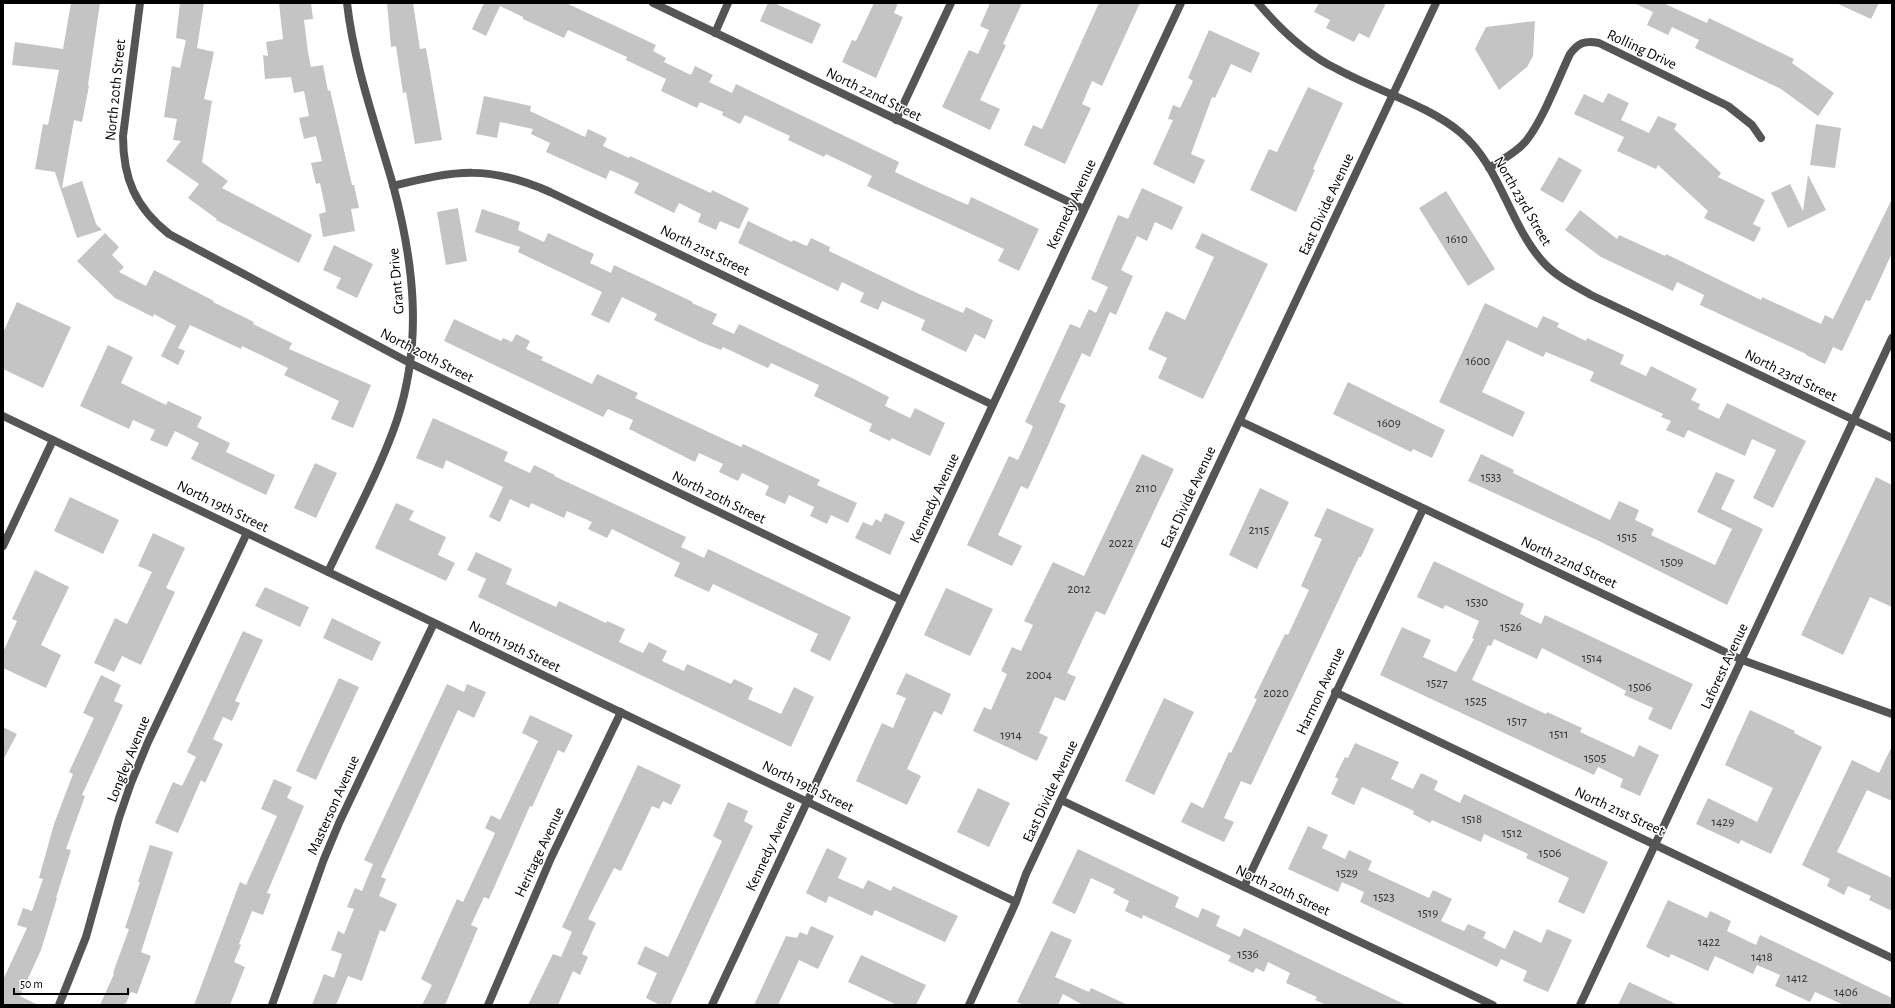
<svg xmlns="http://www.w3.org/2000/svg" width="1895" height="1008" viewBox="0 0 1895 1008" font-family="'Alegreya Sans',sans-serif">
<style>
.building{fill:#c4c4c4}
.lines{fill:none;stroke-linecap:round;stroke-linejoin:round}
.minor{stroke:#555;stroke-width:8}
.tertiary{stroke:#555;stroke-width:8}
.labels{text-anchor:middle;stroke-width:3;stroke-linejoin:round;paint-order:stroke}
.number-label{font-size:13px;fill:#313131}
.street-label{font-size:15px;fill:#000;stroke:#fff}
</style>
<rect width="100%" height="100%" fill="#fff"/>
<!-- building -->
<path class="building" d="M71,3H100L88,85L89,86L82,122L74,120L62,188L82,181L96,224L102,230L77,238L55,172L35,169L43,124L48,125L59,70L12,65L15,42L63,49Z
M180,3H204L197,48L214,52L204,99L212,101L202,162L228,181L222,188L312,235L299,263L216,220L217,219L188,198L199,184L166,161L181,141L173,140L177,119L164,117L172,66L180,68L186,40L176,38Z
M279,3H311L313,19L304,20L308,52L311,67L323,65L328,91L330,90L352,185H354L359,208L351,209L355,231L323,237L319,214L326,212L320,183L316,184L311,163L322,161L316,136L304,139L299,118L309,116L304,91L294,93L291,77L265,79L263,55L268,56L266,42L283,39Z
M387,3H413L420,49L426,48L442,140L415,144L406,92L403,93L396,46L391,47Z
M484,3H566L656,45L653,51L666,58L664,62L691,75L695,66L713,75L709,82L732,93L736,84L899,162L895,172L927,187L968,205L971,197L1039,229L1019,271L998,261L1004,249L867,186L872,176L826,154L824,157L788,140L790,136L745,115L740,124L722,115L723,112L700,102L697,108L661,91L666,79L626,60L627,57L568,30L564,38L523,19V17L500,6L486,36L472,29Z
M768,3H774L821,24L812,44L760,21Z
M874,3H898L894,13L903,17L876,78L842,62L852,40L856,41Z
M990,3H1022L1003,44L1006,45L980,100L1000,109L990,130L942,107L969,50L978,54L989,30L980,26Z
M1099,3H1140L1102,86L1092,81L1082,104L1091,108L1065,164L1024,145L1033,125L1042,129Z
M1319,3H1386L1369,38L1359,33L1354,42L1326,28L1330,20L1314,12Z
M1634,3H1663L1707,23L1709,18L1794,59L1792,63L1834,93L1818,116L1781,89L1695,48L1699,40L1672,27L1668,35L1647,25L1653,12Z
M1836,3H1879L1871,19Z
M1535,21L1533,56L1527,67L1499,90L1475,49L1486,27Z
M1209,30L1260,53L1251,73L1231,64L1215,98L1212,97L1191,154L1205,160L1194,184L1153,164L1173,120L1168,119L1173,105L1180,108L1193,81L1188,78Z
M1308,87L1343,103L1313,169L1315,170L1296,212L1250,190L1269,149L1277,152Z
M1608,93L1629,103L1621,120L1649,133L1658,116L1677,124L1674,129L1721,173L1718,177L1765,200L1753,224L1761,228L1754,242L1704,218L1708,211L1658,165L1656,169L1617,151L1624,137L1574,114L1584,94L1603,103Z
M484,96L531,106L530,111L585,137L588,129L607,138L603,146L629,158L630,156L711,193L712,190L749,208L739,229L720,221L716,230L698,222L701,214L679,203L674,213L634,193L639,183L610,170L606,179L546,152L550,143L531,134L533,129L500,122L497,138L476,134Z
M1816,124L1841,128L1835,168L1810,165Z
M1559,157L1582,170L1563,203L1540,190Z
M1808,175L1826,210L1788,228L1771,193L1790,184L1803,211Z
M1142,188L1183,207L1172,230L1155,222L1147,241L1137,236L1121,270L1133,276L1116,315L1110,312L1090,357L1082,353L1059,402L1066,405L1046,450L1028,489L1021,486L998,535L1022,546L1012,566L967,545L1009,456L1018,460L1029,436L1033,426L1025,422L1070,324L1080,328L1089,309L1096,313L1108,287L1091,279L1118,215L1128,219Z
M1446,191L1495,269L1468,286L1419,208Z
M1892,199V253L1870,301L1866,300L1842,351L1833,347L1825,364L1806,355V354L1700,305L1704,295L1677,282L1673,291L1601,257L1565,230L1580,210L1617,239L1619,235L1665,256L1666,254L1761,300L1762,297L1821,324L1825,315L1833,319Z
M458,208L467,261L446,265L437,212Z
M482,209L520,222L518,230L544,242L548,233L594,254L590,263L611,273L614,265L693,302L692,303L717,314L712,324L734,334L739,324L852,378L889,397L885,406L910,418L915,408L945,423L930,456L892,438L890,441L869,431L872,424L814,396L819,385L771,363L768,368L723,347L721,350L703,343L654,320L657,314L622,297L609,323L591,315L602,292L518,252L520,247L475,232Z
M748,221L792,242L793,240L807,246L811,238L830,247L829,251L917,293L963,313L966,307L993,320L985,339L975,334L966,352L921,330L925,320L882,301L878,310L860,302L864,293L842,282L838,291L738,243Z
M105,233L119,247L112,255L124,267L119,272L146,286L154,270L214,301L213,302L254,322L253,324L292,343L289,349L371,385L353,428L331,419L339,401L284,375L288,368L242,346L241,349L190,325L178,348L185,351L178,365L161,356L176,326L154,314L153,317L115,298L77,261Z
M1202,233L1268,264L1203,399L1158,378L1167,358L1148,349L1166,311L1185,320L1214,257L1195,248Z
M334,245L373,264L357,298L336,288L341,278L323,270Z
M17,302L71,327L43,388L3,369V333Z
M1485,303L1537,328L1543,316L1559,323L1557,327L1586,341L1587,338L1624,355L1620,364L1646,376L1651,366L1697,389L1691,400L1700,404L1698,409L1719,419L1727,403L1806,441L1773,508L1753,498L1776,450L1752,439L1745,456L1688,430L1684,438L1666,430L1671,421L1661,417L1663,414L1590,381L1594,372L1546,352L1543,357L1507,340L1482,392L1525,412L1513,437L1439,402Z
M454,319L501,341L503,338L512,342L516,334L530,341L526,349L543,357L541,360L592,384L597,374L638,393L635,398L741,447L743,444L820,480L817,485L857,503L848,523L831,515L827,524L810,516L814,507L789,495L785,504L765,495L769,486L742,473L738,481L719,472L723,464L699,453L695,462L629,429L633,420L608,409L603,417L444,341Z
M108,345L133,357L121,383L166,405L168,401L202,417L197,427L230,443L226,452L275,475L266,495L191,459L199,443L175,431L167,447L150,440L155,430L133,420L129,429L80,406Z
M1348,382L1445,430L1432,458L1413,449L1411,452L1333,414Z
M433,418L508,452L504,461L530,473L534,465L555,475L554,476L686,537L681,547L704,558L708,549L851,617L830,661L810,651L818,634L713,584L709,592L674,576L680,563L612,529L607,538L588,529L592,522L567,511L564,518L531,503L529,508L510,499L500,522L489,517L503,487L446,460L443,469L416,458Z
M1142,454L1174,469L1105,615L1096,611L1067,673L1076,677L1065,701L1055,697L1039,733L1048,737L1037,761L973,731L984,707L991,710L1007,674L1001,671L1012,647L1021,651L1033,625L1024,621L1053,562L1084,576Z
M1481,454L1514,470L1513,473L1610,520L1619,501L1639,510L1635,520L1654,529L1651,535L1715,565L1732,529L1697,512L1716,472L1735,480L1721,509L1763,529L1727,605L1599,541L1468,481Z
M315,463L337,473L316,518L294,508Z
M1876,477L1892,485V607L1870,597L1843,655L1801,635Z
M1260,488L1289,502L1257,569L1229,555Z
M70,497L119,520L103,554L54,531Z
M396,503L414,511L409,520L446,537L438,555L455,563L446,581L375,548Z
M1327,508L1374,529L1361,557H1359L1251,785L1241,781L1224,818L1234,822L1224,842L1181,822L1191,802L1203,808L1229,752L1231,753L1257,699L1254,698L1285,634L1288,635L1309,590L1301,586L1322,539L1314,536Z
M885,513L905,522L890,555L855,538L863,522L872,526L876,519L881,522Z
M153,533L185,548L166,588L175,592L141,665L122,656L114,672L94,663L115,618L127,624L152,572L138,566Z
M476,552L512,569L506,584L556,607L559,601L606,623L607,621L625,629L619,642L643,653L649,642L667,651L662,661L684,671L687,664L731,684L734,679L753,688L748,699L781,714L794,687L814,697L791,747L478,597L486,579L467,570Z
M1434,561L1524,604L1520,614L1541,624L1545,615L1693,684L1671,730L1648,719L1653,708L1624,695L1626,691L1615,685L1542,648L1537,659L1494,639L1491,646L1488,645L1472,680L1546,714L1547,712L1582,728L1580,732L1634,757L1639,745L1659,755L1640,796L1620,787L1623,779L1598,767L1594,775L1380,675L1402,627L1431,640L1423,657L1456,672L1474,639L1472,638L1479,621L1445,605L1443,609L1417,597Z
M35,570L69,587L41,645L61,655L46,688L3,668V652L17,621L12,619Z
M265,587L309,607L300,627L255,606Z
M946,588L993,609L970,656L924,635Z
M332,618L381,642L372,661L323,638Z
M243,631L263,640L235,701L240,703L232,721L223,717L213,739L223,744L205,783L201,780L178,833L155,823L173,782L182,786L196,757L187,752Z
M906,673L951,694L942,715L934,711L907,769L921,776L907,805L856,781L882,723L893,728L906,698L896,694Z
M101,675L121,685L114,701L123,705L82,795L85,796L66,849L71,850L56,898H57L41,950L20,996L38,1005H3V980L27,928L17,925L23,908L32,911L43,879L39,878L54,824L73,774L69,772L94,718L83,713Z
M339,678L359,687L316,780L296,771Z
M447,684L464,692L467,684L486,692L474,718L458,710L381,877L386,879L379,896L397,904L385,932L380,930L362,981L348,976L336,1005H312L324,974L334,978L342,954L331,950L338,931L344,934L354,909L347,907L355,888L362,891L373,864L364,860Z
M1164,698L1194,712L1154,795L1125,781Z
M1750,710L1795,731L1794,733L1822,747L1771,854L1741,840L1739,844L1696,824L1708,798L1757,822L1773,788L1725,765Z
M530,715L573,735L564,753L558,750L532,807L530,806L489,899L484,897L471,925L478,928L445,1005H422L432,985L421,979L457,899L463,902L491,842L495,833L485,828L491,815L500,820L538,741L522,733Z
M3,727L17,734L3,760Z
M1355,743L1399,762L1391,779L1413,789L1421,773L1438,781L1434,790L1460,803L1464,794L1608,862L1584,914L1558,902L1569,878L1526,858L1528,854L1484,834L1481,842L1432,820L1430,823L1413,814L1414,811L1362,787L1354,805L1331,794L1338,779L1335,777L1345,757L1348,758Z
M1892,746V801L1867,790L1837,852L1892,878V911L1869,900L1871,896L1848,886L1844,895L1827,886L1830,879L1802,865L1852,760L1879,773Z
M638,765L681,785L671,805L663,801L659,809L652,806L621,871L614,868L588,919L596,923L582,954L588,957L580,975L573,971L558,1005H528L553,954L561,957L572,932L562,927Z
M274,779L292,787L287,798L304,806L267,893L271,894L263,915L252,911L239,944L241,945L234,962L245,967L230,1005H194L240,882L246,885L277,816L261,809Z
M978,788L1010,803L989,847L957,832Z
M728,802L748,811L744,821L753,826L670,1005H660L646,998L657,973L637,964L645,946L668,957L722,841L713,836Z
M1308,826L1328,835L1322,848L1345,859L1349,850L1372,861L1368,870L1429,898L1433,890L1452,899L1441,921L1464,931L1468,924L1486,932L1483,938L1505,949L1514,930L1541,943L1547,929L1572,940L1548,992L1523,981L1527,971L1501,959L1497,967L1360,902L1364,892L1342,882L1338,892L1288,869Z
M150,845L173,852L141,952L151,956L137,994L131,992L125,1005H100L114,974L113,973L129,929L125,928L140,882H138Z
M827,848L847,858L838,878L863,889L868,880L891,891L893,886L958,916L945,942L875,910L872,916L829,896L826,903L806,893Z
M1078,849L1179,897L1175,907L1198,918L1202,908L1220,916L1216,926L1240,937L1244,928L1406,1005H1326L1315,1000L1317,997L1286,983L1290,973L1268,962L1264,972L1256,968L1253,973L1228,961L1231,956L1143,915L1142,919L1125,911L1129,901L1113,893L1115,889L1091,878L1075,914L1052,903Z
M1668,900L1707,918L1710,911L1731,921L1727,931L1756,945L1760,935L1892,998V1005H1844L1815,992L1810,1002L1775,986L1780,975L1757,965L1753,974L1715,956L1708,971L1671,954L1669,958L1646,947Z
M811,926L834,936L818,969L799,960L778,1005H754L786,936L797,938L800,932L807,935Z
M1051,931L1072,940L1055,977L1089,992L1091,988L1128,1005H1083L1063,994L1058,1005H1024L1017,1002Z
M861,955L926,985L916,1005H897L848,982Z
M1629,982L1678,1005H1618Z"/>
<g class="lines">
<!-- minor -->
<path class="minor" d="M140,3L123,136C123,178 135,207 169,234L410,363L901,600
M653,3L1084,209
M1258,3C1280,29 1306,54 1337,69C1375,90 1428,105 1461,133C1501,167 1509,225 1544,263C1557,277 1575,286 1591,295L1892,438
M715,33L728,3
M896,120L951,3
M1489,168C1501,160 1516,153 1526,141C1543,120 1558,79 1570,54C1578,43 1585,40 1599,43L1728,106L1752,125L1761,138
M393,186C456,170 489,165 550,192L993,405
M1240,421L1742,660L1892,714
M3,546L53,440
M328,572C351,523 380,470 397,420C423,342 414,263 393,185C376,125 354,65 347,3
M1335,692L1892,958
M1061,800L1493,1005
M1244,887L1423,509
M59,1005L86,937L119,818L131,783L148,742L247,533
M272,1005L324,859L339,823L434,623
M488,1005L551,858L621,712
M712,1005L1181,3
M1580,1005L1892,338"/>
<!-- tertiary -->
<path class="tertiary" d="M3,416L1016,902
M969,1005L1016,902L1026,874L1436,3"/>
</g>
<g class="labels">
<!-- number labels -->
<g class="number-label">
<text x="1457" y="243">1610</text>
<text x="1478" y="365">1600</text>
<text x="1389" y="427">1609</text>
<text x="1491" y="481">1533</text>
<text x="1146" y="492">2110</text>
<text x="1259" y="534">2115</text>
<text x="1627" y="541">1515</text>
<text x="1121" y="547">2022</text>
<text x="1672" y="566">1509</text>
<text x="1079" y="593">2012</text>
<text x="1477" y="606">1530</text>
<text x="1511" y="631">1526</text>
<text x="1592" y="662">1514</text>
<text x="1039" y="679">2004</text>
<text x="1437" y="687">1527</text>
<text x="1640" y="691">1506</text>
<text x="1276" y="697">2020</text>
<text x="1476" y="705">1525</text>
<text x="1517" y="725">1517</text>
<text x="1559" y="738">1511</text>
<text x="1011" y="739">1914</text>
<text x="1595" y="762">1505</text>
<text x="1472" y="823">1518</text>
<text x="1723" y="826">1429</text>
<text x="1512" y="837">1512</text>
<text x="1550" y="857">1506</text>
<text x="1347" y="877">1529</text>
<text x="1384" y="901">1523</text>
<text x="1428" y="917">1519</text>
<text x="1709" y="946">1422</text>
<text x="1248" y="958">1536</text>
<text x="1762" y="961">1418</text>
<text x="1797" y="982">1412</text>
<text x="1846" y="996">1406</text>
</g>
<!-- street labels -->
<g class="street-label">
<text transform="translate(1642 49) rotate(25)" y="5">Rolling Drive</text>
<text transform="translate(115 90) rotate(-84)" y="5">North 20th Street</text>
<text transform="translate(874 94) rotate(26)" y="5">North 22nd Street</text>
<text transform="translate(1523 201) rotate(60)" y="5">North 23rd Street</text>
<text transform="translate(1071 204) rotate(-65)" y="5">Kennedy Avenue</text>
<text transform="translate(1326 204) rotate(-65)" y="5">East Divide Avenue</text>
<text transform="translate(705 250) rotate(26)" y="5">North 21st Street</text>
<text transform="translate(396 281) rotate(-95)" y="5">Grant Drive</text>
<text transform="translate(427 355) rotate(27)" y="5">North 20th Street</text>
<text transform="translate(1791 375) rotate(26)" y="5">North 23rd Street</text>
<text transform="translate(719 497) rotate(26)" y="5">North 20th Street</text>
<text transform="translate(1188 497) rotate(-65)" y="5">East Divide Avenue</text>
<text transform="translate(934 498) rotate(-65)" y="5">Kennedy Avenue</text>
<text transform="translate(223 506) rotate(26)" y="5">North 19th Street</text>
<text transform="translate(1569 562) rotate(25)" y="5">North 22nd Street</text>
<text transform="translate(515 646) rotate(26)" y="5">North 19th Street</text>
<text transform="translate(1724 666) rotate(-65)" y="5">Laforest Avenue</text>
<text transform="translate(1320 691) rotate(-65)" y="5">Harmon Avenue</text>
<text transform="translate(128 759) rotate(-68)" y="5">Longley Avenue</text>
<text transform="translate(808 786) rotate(26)" y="5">North 19th Street</text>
<text transform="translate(1050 791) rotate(-65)" y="5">East Divide Avenue</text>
<text transform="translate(333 805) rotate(-66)" y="5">Masterson Avenue</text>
<text transform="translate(1620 811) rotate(25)" y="5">North 21st Street</text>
<text transform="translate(770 846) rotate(-65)" y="5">Kennedy Avenue</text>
<text transform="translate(539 852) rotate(-65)" y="5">Heritage Avenue</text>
<text transform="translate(1283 890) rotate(25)" y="5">North 20th Street</text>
</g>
</g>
<!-- border -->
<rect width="1895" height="1008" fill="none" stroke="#000000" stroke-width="8"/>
<!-- scale -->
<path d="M14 988v6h114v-6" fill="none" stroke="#000000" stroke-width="2"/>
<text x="20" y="988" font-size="12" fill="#000000" stroke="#ffffff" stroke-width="3" paint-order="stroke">50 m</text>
</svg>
